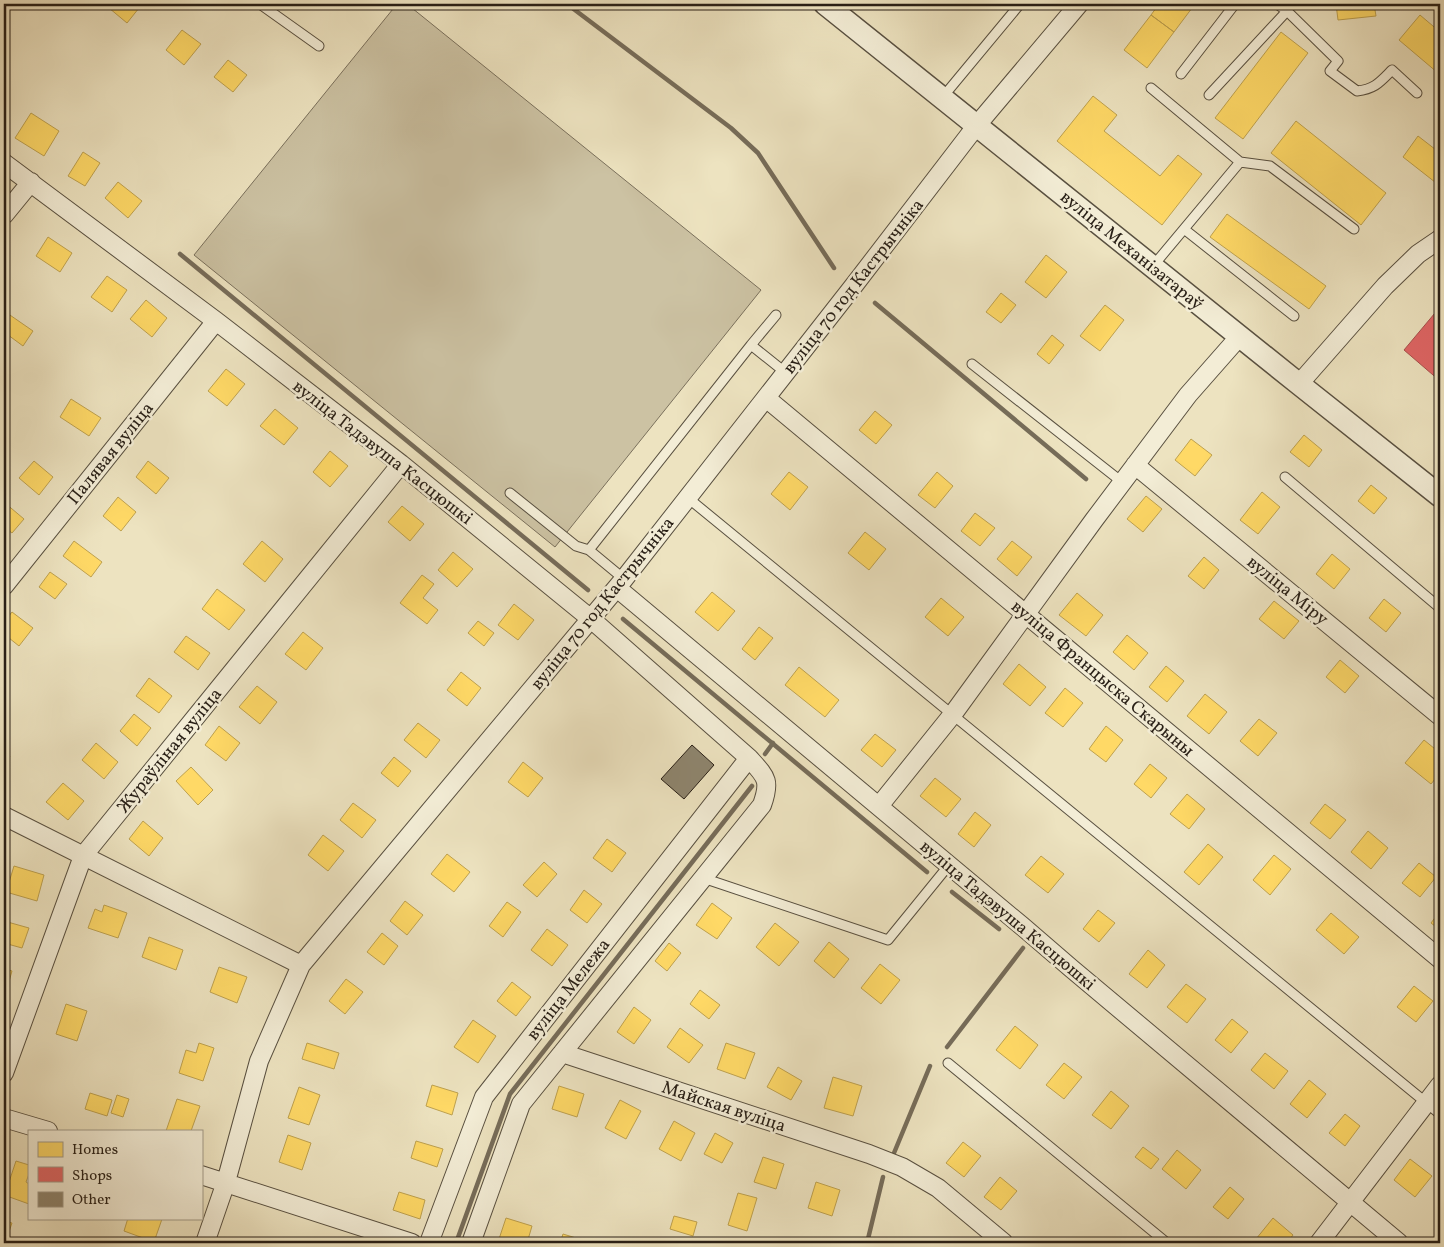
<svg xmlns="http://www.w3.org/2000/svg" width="1444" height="1247" viewBox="0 0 1444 1247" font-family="Vollkorn,serif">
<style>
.green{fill:#ccc2a3;stroke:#7a705c}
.homes{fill:#ffd966;stroke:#bea14e}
.shops{fill:#e06666;stroke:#a9514e}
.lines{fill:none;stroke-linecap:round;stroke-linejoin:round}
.stream{stroke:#766c59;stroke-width:4.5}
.building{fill:#8e856e;stroke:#281f16}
.service-casing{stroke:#595040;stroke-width:11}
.minor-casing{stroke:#595040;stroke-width:20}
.tertiary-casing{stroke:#595040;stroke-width:24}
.service{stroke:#f3edd6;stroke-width:9}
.minor{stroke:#f3edd6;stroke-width:18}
.tertiary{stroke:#f3edd6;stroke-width:21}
.labels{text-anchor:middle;stroke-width:5;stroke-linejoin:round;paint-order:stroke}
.street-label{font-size:18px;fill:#281f16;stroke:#f3edd6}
</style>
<rect width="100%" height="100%" fill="#ede3c0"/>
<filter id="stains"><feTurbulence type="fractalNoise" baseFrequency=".004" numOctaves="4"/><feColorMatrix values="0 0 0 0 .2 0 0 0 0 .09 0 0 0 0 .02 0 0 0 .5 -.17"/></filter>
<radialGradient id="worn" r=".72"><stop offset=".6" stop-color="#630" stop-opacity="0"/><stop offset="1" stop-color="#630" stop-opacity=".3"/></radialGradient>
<!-- green -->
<path class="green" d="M397,4H407L761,290L555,547L194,255Z"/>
<!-- homes -->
<path class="homes" d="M112,4H134L139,8L127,23L109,8Z
M1159,4H1195L1174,32L1151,15Z
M1336,4H1374L1376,16L1338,20Z
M1151,15L1174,32L1147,68L1124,50Z
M1420,15L1440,32V71L1438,73L1399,40Z
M182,30L201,44L184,65L166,50Z
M1281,32L1308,53L1243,139L1215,118Z
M228,60L247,75L233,92L214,77Z
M1093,96L1117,115L1104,131L1160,176L1178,155L1202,174L1162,225L1057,141Z
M31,113L59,131L44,156L15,138Z
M1296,121L1386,193L1361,225L1271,153Z
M1418,136L1440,153V186L1403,157Z
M83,152L100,163L85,186L68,176Z
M118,182L142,201L128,218L105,198Z
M1227,214L1326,286L1309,309L1210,237Z
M48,237L72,253L60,272L36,256Z
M1046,255L1067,272L1046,298L1025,282Z
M107,276L127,290L112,312L91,297Z
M1001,293L1016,305L1001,323L986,312Z
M146,300L167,318L152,337L130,319Z
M1105,305L1124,320L1100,351L1080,336Z
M7,313L33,331L23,346L4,332V318Z
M1052,335L1064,345L1049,364L1037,354Z
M226,369L245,384L227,406L208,391Z
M71,399L101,418L89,436L60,417Z
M275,409L298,428L284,445L260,426Z
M875,411L892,425L876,444L859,430Z
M1304,435L1322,450L1309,467L1290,452Z
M1191,439L1212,455L1195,476L1175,460Z
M330,451L348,466L330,487L313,472Z
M34,461L53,477L39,495L19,478Z
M148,461L169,478L156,494L136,477Z
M789,472L808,487L790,510L771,494Z
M937,472L953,486L935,508L918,495Z
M1371,485L1387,498L1374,514L1358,501Z
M1262,492L1280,507L1258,534L1240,520Z
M1146,496L1162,509L1143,532L1127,519Z
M118,497L136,512L121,531L103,516Z
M5,503L24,519L12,533L4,527Z
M402,506L424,524L410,541L388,522Z
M975,513L995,528L980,546L961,531Z
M865,532L886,549L869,570L848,553Z
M74,541L102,562L91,577L63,556Z
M262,541L283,559L265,582L243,564Z
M1012,541L1032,557L1017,576L997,559Z
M453,552L473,569L457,587L438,570Z
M1332,554L1350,569L1334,589L1316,574Z
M1204,557L1219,570L1204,589L1188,576Z
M50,572L67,584L55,599L39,587Z
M422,575L434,584L423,598L438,610L427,624L400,603Z
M217,589L245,610L229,630L202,609Z
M712,592L735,611L718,631L695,612Z
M1077,593L1103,615L1086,636L1059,615Z
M941,598L964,617L948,636L925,617Z
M1384,599L1401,613L1386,632L1369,618Z
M1274,601L1299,621L1284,639L1259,619Z
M514,604L534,620L518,640L498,625Z
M12,612L33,628L19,646L4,634V622Z
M478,621L494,633L484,646L468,633Z
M759,627L773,638L755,660L742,649Z
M303,632L323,648L306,670L285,654Z
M1127,635L1148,653L1134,670L1113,652Z
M186,636L210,653L198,670L174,652Z
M1340,660L1359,676L1345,693L1326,677Z
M1019,664L1046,687L1030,706L1003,684Z
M1166,666L1184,681L1167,702L1149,687Z
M799,667L839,700L825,717L785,685Z
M1440,670V680L1435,676Z
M461,672L481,688L467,706L447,690Z
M149,678L172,696L159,713L136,696Z
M257,686L277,702L260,724L239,707Z
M1065,688L1083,703L1063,727L1045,713Z
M1205,694L1227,712L1209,734L1187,716Z
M134,714L151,728L137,746L120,731Z
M1259,719L1277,733L1258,756L1240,741Z
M418,723L440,740L426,758L404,740Z
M219,726L240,743L226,761L205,745Z
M1106,726L1123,740L1106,762L1089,749Z
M875,734L896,750L882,767L861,750Z
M1424,740L1440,753V773L1431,784L1405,763Z
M96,743L118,762L104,779L82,760Z
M4,751L10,756L4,765Z
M394,757L411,771L398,787L381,773Z
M523,762L543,778L528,797L508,782Z
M1150,764L1167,778L1151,798L1134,784Z
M191,767L213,790L198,805L176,781Z
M935,778L961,799L946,817L920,796Z
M63,783L84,801L68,820L46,802Z
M1187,794L1205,809L1189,829L1170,814Z
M353,803L376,820L362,838L340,820Z
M1325,804L1346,820L1330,839L1310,823Z
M975,812L991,825L974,847L958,834Z
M143,821L163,838L149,856L129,839Z
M1368,831L1388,848L1371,869L1351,852Z
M323,835L344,851L328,871L308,855Z
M607,839L626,853L612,872L593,858Z
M1208,844L1223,857L1199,885L1184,872Z
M447,854L470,872L454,892L431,874Z
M1274,855L1291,869L1270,895L1253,880Z
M1041,856L1064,874L1048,893L1025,875Z
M544,862L557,874L537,897L523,885Z
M1419,863L1436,877L1420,897L1402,883Z
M14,866L44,875L37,901L6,892Z
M584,890L602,904L587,923L570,910Z
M405,901L423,915L407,935L390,921Z
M507,902L521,912L503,937L489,926Z
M712,903L732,918L717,939L696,925Z
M104,905L127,913L118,938L88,928L95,909L102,912Z
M1098,910L1115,923L1099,942L1083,929Z
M1440,911V930L1431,923Z
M1331,913L1359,937L1344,954L1316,930Z
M4,921L29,928L22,948L4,943Z
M775,923L799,942L779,966L756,947Z
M547,929L568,945L552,966L531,950Z
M382,933L398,946L384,965L367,952Z
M149,937L183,950L176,970L142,957Z
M829,942L849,959L834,978L814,961Z
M669,943L681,953L667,971L655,961Z
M1148,950L1165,965L1147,988L1129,974Z
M880,964L900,980L881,1004L861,988Z
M219,967L247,977L237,1003L210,992Z
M4,968L12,971L6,992H4Z
M346,979L363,992L345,1014L329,1001Z
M512,982L531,997L516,1016L497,1001Z
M1186,984L1206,999L1187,1023L1167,1007Z
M1414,986L1433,1001L1416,1022L1397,1007Z
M700,990L720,1005L709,1019L690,1004Z
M66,1004L87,1011L77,1041L56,1034Z
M634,1007L651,1020L634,1044L617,1032Z
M1232,1019L1248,1032L1231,1053L1215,1040Z
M473,1020L496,1036L478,1063L454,1047Z
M1015,1026L1038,1045L1020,1069L996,1050Z
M680,1028L703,1045L689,1063L667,1047Z
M199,1043L214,1048L203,1081L179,1073L186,1050L196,1053Z
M307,1043L339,1053L334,1069L302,1059Z
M726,1043L755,1053L745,1079L717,1069Z
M1265,1053L1288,1071L1274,1089L1251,1070Z
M1064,1063L1082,1077L1064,1099L1046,1085Z
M778,1067L802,1081L791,1100L767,1087Z
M833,1077L862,1086L853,1116L824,1108Z
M1309,1080L1326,1094L1307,1118L1290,1104Z
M432,1085L458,1093L452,1115L426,1106Z
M559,1086L584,1094L577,1117L552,1109Z
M299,1087L320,1095L309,1125L288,1118Z
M1111,1091L1129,1106L1111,1129L1092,1115Z
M90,1093L112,1100L107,1116L85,1109Z
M117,1095L129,1099L123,1117L111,1113Z
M177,1099L200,1106L191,1131H166Z
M620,1100L641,1111L626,1139L605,1128Z
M1345,1114L1360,1126L1345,1146L1329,1133Z
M674,1121L695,1133L681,1161L659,1149Z
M715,1133L733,1143L722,1163L704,1154Z
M288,1135L311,1143L302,1170L279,1162Z
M416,1141L443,1149L437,1167L411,1158Z
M963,1142L981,1156L964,1177L946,1163Z
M1143,1147L1159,1159L1151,1169L1135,1157Z
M1177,1150L1201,1170L1186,1189L1162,1169Z
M763,1157L784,1164L776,1189L754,1182Z
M1410,1159L1432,1176L1415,1197L1394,1180Z
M16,1161L29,1165V1174L26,1182L29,1184V1204L4,1195V1180L9,1182Z
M1000,1177L1017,1191L1001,1210L984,1197Z
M816,1182L840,1190L832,1216L808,1208Z
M1230,1187L1244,1199L1228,1219L1213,1207Z
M399,1192L425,1200L420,1219L393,1210Z
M738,1193L757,1198L747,1231L728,1225Z
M674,1216L697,1222L693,1236L670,1229Z
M128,1218L162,1219L154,1242L124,1231Z
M506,1218L532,1226L527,1243H511L499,1239Z
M1273,1218L1293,1235L1287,1243H1262L1256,1239Z
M4,1221L12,1223L5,1243H4Z
M563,1234L589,1242V1243H560Z"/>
<!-- shops -->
<path class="shops" d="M1440,307V381L1404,350Z"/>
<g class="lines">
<!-- stream -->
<path class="stream" d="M567,4L731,128L758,153L834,268
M180,254L588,590
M875,303L1086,479
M623,619L927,872
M765,754L773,743
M952,892L999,929
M947,1047L1023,948
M894,1153L930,1066
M456,1243L510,1094L752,786
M867,1243L883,1177"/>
</g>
<!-- building -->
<path class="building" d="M692,745L714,765L684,799L661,779Z"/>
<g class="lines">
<!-- service casing -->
<g class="service-casing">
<path id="service" d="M260,4L319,46
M1287,11L1338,61L1330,71L1357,91C1375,89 1380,82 1392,70L1417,93
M1181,74L1235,4
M1151,88L1240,162L1153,266
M1209,95L1287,11L1277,4
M942,98L1020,4
M1240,162L1270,166L1354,229
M1184,229L1294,316
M751,345L776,315
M972,364L1122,482
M1285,477L1440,608
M510,493L576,546L589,550
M688,498L1440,1114
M624,579L589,550L751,345L786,373
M703,878L888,940L949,865
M948,1063L1167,1243"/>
</g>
<!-- minor casing -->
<g class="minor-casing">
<path id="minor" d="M4,163L216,321L401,464L591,619L749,758C766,777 771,780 762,805L521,1104L471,1243
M4,215L31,182
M1299,384L1385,286L1418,254L1440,239
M766,398L1440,959
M1135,465L1440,716
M4,586L216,321
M617,588L1022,926L1072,969L1399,1243
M879,806L953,714L1094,520L1188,395L1239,337
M4,816L301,965
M562,1053L869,1154L902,1167L938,1188L1004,1243
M4,1073L83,856L401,464
M4,1118L48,1131
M201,1175L412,1243
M205,1243L226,1182L259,1061L301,965L624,579L855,284L977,125L1079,4
M429,1243L484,1097L749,758
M1319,1243L1440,1085"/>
</g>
<!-- tertiary casing -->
<g class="tertiary-casing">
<path id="tertiary" d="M825,4L1299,384L1440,496"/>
</g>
<!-- service -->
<use href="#service" class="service"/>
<!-- minor -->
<use href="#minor" class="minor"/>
<!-- tertiary -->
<use href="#tertiary" class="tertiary"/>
</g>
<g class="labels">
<!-- street labels -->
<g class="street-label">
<text transform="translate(1132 250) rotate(39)" y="6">вуліца Механізатараў</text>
<text transform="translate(853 286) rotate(-52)" y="6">вуліца 70 год Кастрычніка</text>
<text transform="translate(383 452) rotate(38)" y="6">вуліца Тадэвуша Касцюшкі</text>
<text transform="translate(110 453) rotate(-51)" y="6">Палявая вуліца</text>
<text transform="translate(1288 590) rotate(39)" y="6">вуліца Міру</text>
<text transform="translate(602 603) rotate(-51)" y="6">вуліца 70 год Кастрычніка</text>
<text transform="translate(1103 678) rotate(40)" y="6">вуліца Францыска Скарыны</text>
<text transform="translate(169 750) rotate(-51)" y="6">Жураўліная вуліца</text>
<text transform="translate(1008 915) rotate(40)" y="6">вуліца Тадэвуша Касцюшкі</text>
<text transform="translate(568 989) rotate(-52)" y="6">вуліца Мележа</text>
<text transform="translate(724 1106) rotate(18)" y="6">Майская вуліца</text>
</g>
</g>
<!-- margin -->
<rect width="1444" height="1247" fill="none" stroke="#ede3c0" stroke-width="20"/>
<rect x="5" y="5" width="1434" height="1237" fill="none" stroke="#281f16" stroke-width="2.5"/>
<rect x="10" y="10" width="1424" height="1227" fill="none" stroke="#281f16"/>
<!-- legend -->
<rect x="28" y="1130" width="175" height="90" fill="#f3edd6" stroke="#a29b89"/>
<rect x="38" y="1142" width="25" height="15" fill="#ffd966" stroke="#a29b89"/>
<text x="72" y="1154" font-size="15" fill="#281f16">Homes</text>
<rect x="38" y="1167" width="25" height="15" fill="#e06666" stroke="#a29b89"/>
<text x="72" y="1180" font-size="15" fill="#281f16">Shops</text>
<rect x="38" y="1192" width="25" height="15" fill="#8e856e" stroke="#a29b89"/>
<text x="72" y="1204" font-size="15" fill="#281f16">Other</text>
<rect width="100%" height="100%" filter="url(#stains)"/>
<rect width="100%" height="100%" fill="url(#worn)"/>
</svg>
